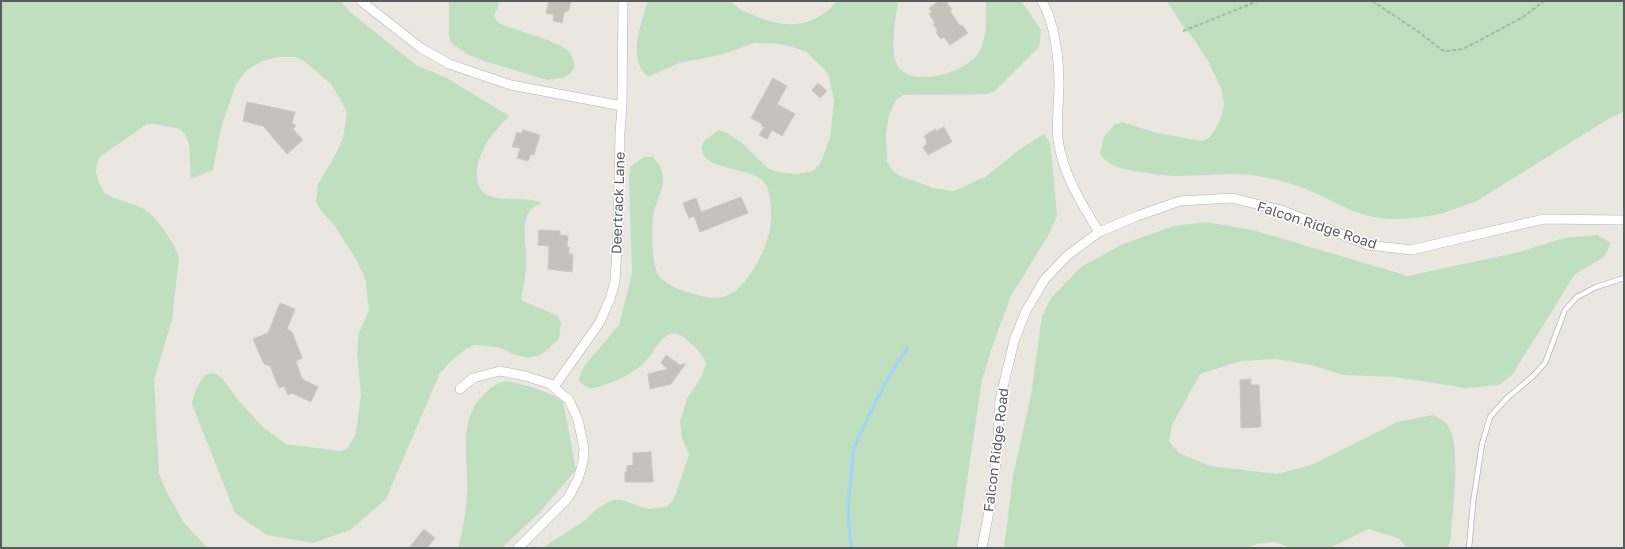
<svg xmlns="http://www.w3.org/2000/svg" width="1625" height="549" viewBox="0 0 1625 549" font-family="'Golos Text',sans-serif">
<style>
.green{fill:#c0dfbf}
.lines{fill:none;stroke-linecap:round;stroke-linejoin:round}
.stream{stroke:#a6d5f4;stroke-width:3.5}
.building{fill:#c5c2bd;stroke:#cec9bf}
.service-casing{stroke:#b1b3b6;stroke-width:6}
.minor-casing{stroke:#b1b3b6;stroke-width:10}
.path{stroke:#99bfa2;stroke-width:2;stroke-dasharray:4 2;stroke-linecap:butt}
.service{stroke:#fff;stroke-width:4.5}
.minor{stroke:#fff;stroke-width:9}
.labels{text-anchor:middle;stroke-width:3;stroke-linejoin:round;paint-order:stroke}
.street-label{font-size:14px;fill:#595c5f;stroke:#fff}
</style>
<rect width="100%" height="100%" fill="#eae7e0"/>
<!-- green -->
<path class="green" d="M1,1H341L349,11L416,65L447,78L509,116C500,126 490,136 484,148C476,162 471,190 490,196C508,202 526,196 542,203C515,211 528,245 526,266C526,277 523,288 521,300L558,316L561,323L559,339L546,351L539,355L528,358L513,354L498,347L474,345L466,349L452,360L440,373L386,499L350,530L313,543L267,535L235,513L192,404C194,393 198,384 205,375L214,373L222,378L239,401L264,428L286,444L340,451L348,448L356,433L361,395L357,353L359,333L369,310L365,278L357,261L332,222L321,211L316,202L318,184L332,161L343,138L347,113L344,106L331,84L304,61L296,57H279L262,61L246,71L236,84L221,128L213,170L191,179L189,143L185,135L180,129L155,124H147L101,156C91,171 98,180 105,194C118,200 132,203 144,209C157,217 174,243 179,257L172,320L154,380L159,473L165,489L184,523L208,548H1Z
M449,1H500L494,16L499,23C516,31 554,39 567,50C572,54 573,60 575,67L570,74L563,78L547,80L484,61L467,54L451,43L449,36Z
M648,1C668,1 688,1 709,1C714,1 722,0 727,1C734,3 739,10 746,12C779,28 811,32 837,1H898C896,16 890,49 896,62C906,90 963,74 977,55C988,39 986,19 986,1H1021L1041,30L1039,47L995,91L988,94L903,95L896,100L889,115L886,134L887,161L892,170L898,175L933,188L954,191L985,177L1019,150L1044,134L1049,141L1051,149L1057,216L1049,234L1011,296L992,347L982,380L957,548H542L584,521L598,508L613,500H622L648,509L666,507L672,502L676,494L689,454L682,439L680,422L687,399L701,378L706,363C703,354 696,348 689,342C666,318 657,351 642,365C631,374 617,381 604,385C593,389 588,390 579,381L581,373L585,365L619,325L632,274L629,175L631,166L644,157H653C673,179 658,192 653,216C651,229 652,266 659,276C670,289 699,297 715,298C731,298 742,286 750,274C763,255 772,234 771,212C771,203 770,193 766,185C757,168 715,171 704,156C703,154 702,150 701,147L705,140L719,130L727,133L742,143L769,169L778,172L795,174L805,173L814,170L820,164L830,138L834,101L829,77L825,70L806,52L790,46L771,43H755L720,55L679,63L648,77C627,59 641,23 648,1Z
M1167,1H1624V112L1610,118L1475,202C1466,204 1458,208 1449,211C1433,217 1398,221 1380,218C1356,215 1337,203 1315,193C1299,185 1281,181 1263,177C1225,169 1186,181 1148,173C1131,170 1108,169 1100,153L1104,137L1114,125L1122,122L1157,133L1202,141L1210,137L1215,130L1222,115L1224,104L1221,88L1209,63L1193,38L1182,25Z
M1206,222L1253,230L1408,276L1519,252L1564,238L1597,235L1611,243L1604,257L1575,274L1512,375L1499,385L1466,388L1395,377L1344,375L1311,365L1276,359L1241,361L1200,374L1172,425L1169,441L1179,453L1210,466L1277,474L1311,465L1397,422L1433,415C1437,417 1443,420 1446,423C1463,442 1452,511 1451,538L1448,548H1407L1400,539L1368,529L1330,548H1291L1275,542L1257,544L1246,548H1004L1013,476L1031,395L1042,316L1051,298L1081,267L1123,244L1174,226Z
M505,381C525,385 546,390 563,401L576,470L539,513L502,548H458C463,530 466,512 467,493C469,461 457,422 482,396C489,389 495,384 505,381Z"/>
<g class="lines">
<!-- stream -->
<path class="stream" d="M852,548L850,538L848,506L854,447L876,401L888,378L907,348"/>
</g>
<!-- building -->
<path class="building" d="M549,1H571L569,10L564,13L562,23L553,21L554,15L546,13Z
M939,1H946L952,10L950,11L960,26L962,25L968,33L950,45L944,37L941,39L936,32L938,31L933,24L935,23L929,14L932,12L929,8Z
M773,78L787,86L777,104L795,114L782,136L772,130L767,139L759,135L764,127L761,126L762,124L751,118Z
M818,83L827,91L820,98L812,90Z
M247,102L295,112L292,123L296,126L293,129L303,140L287,154L263,126L243,121Z
M944,127L952,142L928,155L923,147L927,144L926,143L927,142L924,136L935,129L937,131Z
M523,130L540,135L534,155L531,154L528,161L517,158L520,148L512,147L517,132L521,134Z
M741,197L748,213L700,232L694,216L689,218L683,203L696,198L701,212Z
M539,230L560,231V235L568,236L567,247H569V254H573L572,272L548,269L549,246L538,245Z
M280,303L295,309L287,329L292,332L302,358L296,361L302,379L318,387L311,402L292,393L288,395L284,386L279,388L270,366L264,364L253,339L268,333Z
M666,355L680,365L686,363L671,384L650,389L648,374L668,369L661,363Z
M1251,379V385H1259L1261,427L1241,428L1240,380Z
M651,452L653,482H625V472H627V466L633,465V453Z
M424,529L435,538L427,548H409Z"/>
<g class="lines">
<!-- service casing -->
<g class="service-casing">
<path id="service" d="M1469,548L1473,503L1482,444L1490,417L1506,399L1533,376L1545,363L1565,310L1577,297L1596,287L1624,278"/>
</g>
<!-- minor casing -->
<g class="minor-casing">
<path id="minor" d="M361,1L421,48L449,64L511,85L622,106
M1042,1C1055,23 1059,60 1059,85C1059,103 1056,122 1058,140C1063,174 1081,203 1099,232
M554,387L600,322L610,299L615,281L618,233L620,133L622,106L623,1
M460,389L473,378L500,371L525,376L550,384L569,400L578,420L584,448L583,462L578,479L568,498L518,548
M982,548L991,501L997,454L1000,400L1014,341L1026,311L1045,279L1068,255L1099,232L1137,216L1180,201L1232,198L1281,210L1368,245L1411,250L1544,219L1624,220"/>
</g>
<!-- path -->
<path class="path" d="M1372,1L1416,30L1442,50L1447,51L1462,49L1471,45L1523,17L1544,1
M1183,31L1258,1"/>
<!-- service -->
<use href="#service" class="service"/>
<!-- minor -->
<use href="#minor" class="minor"/>
</g>
<g class="labels">
<!-- street labels -->
<g class="street-label">
<text transform="translate(618 203) rotate(-88)" y="5">Deertrack Lane</text>
<text transform="translate(1317 225) rotate(18)" y="5">Falcon Ridge Road</text>
<text transform="translate(996 450) rotate(-83)" y="5">Falcon Ridge Road</text>
</g>
</g>
<!-- border -->
<rect width="1625" height="549" fill="none" stroke="#595c5f" stroke-width="4"/>
</svg>
